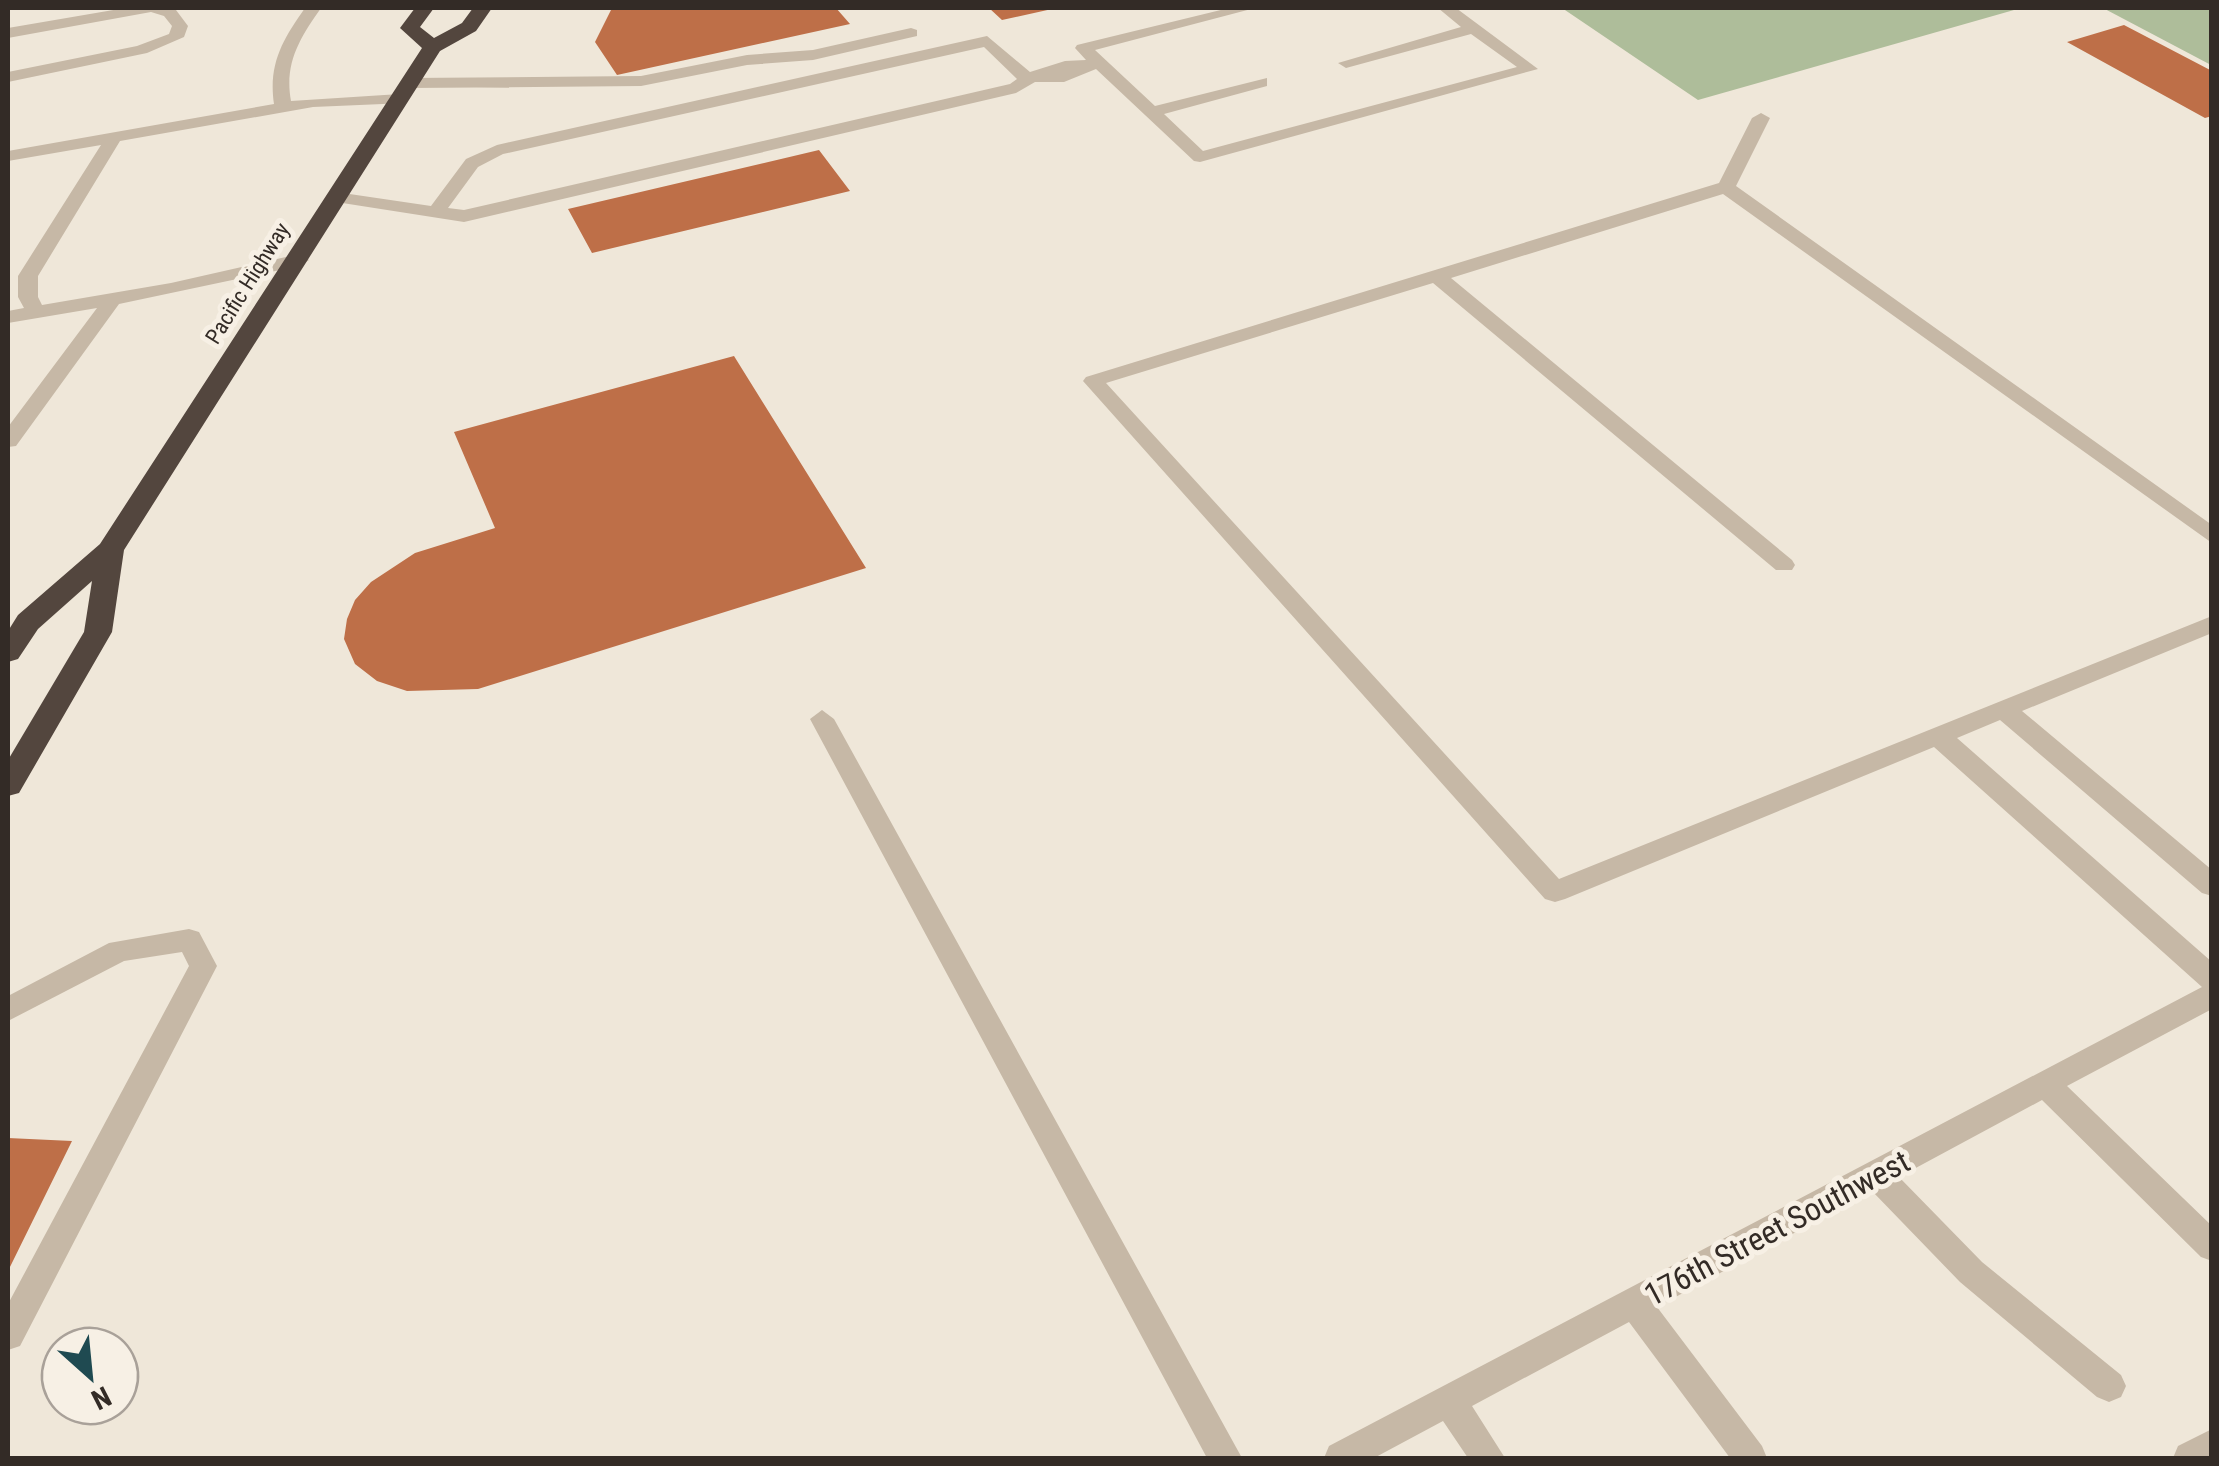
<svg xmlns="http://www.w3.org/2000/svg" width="2219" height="1466" viewBox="0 0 2219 1466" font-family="'Roboto Condensed',sans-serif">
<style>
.green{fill:#aebd9a}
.building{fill:#be6f48}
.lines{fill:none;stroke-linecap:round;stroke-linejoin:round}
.minor{fill:#c6b8a6;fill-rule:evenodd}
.highway{fill:#53463e;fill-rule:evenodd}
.labels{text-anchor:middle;stroke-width:10;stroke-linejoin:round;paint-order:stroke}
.far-street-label{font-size:22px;fill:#332b26;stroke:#f7f0e5}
.near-street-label{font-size:32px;fill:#332b26;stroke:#f7f0e5}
</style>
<rect width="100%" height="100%" fill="#efe7d9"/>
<!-- green -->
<path class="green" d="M1562,8H2021L1698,100Z
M2103,8H2211V65Z"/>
<!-- building -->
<path class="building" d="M612,8H836L850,24L617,75L595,42Z
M989,8H1052V9L1002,20Z
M2124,25L2212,71V116L2205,118L2067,42Z
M819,150L850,191L592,253L568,209Z
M734,356L866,568L478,689L407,691L377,681L355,664L344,639L347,619L355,600L371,582L415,553L495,528L454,432Z
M8,1138L72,1141L8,1271Z"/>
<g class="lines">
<!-- minor -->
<path class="minor" d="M125,8L176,10L188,26L184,37L147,53L8,82V72L137,46L169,34L172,26L164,16L151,12L8,38V28Z
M305,8H321C300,38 284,63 291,101L400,94L408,99L406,103L313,107L120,141L38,276V297L42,305L171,283L299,254L309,260L299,266L119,304L16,446L8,447V427L97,308L8,323V311L24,308L18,297V276L101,145L8,161V151L274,104C268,64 283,39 305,8Z
M1229,8H1255L1095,50L1155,106L1267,78V86L1164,114L1203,151L1517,67L1471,34L1346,68L1338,63L1461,27L1438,8H1456L1538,69L1200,162L1194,161L1096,69L1064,82H1035L1016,93L464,222L336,202L327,197L336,192L431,206L466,159L497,145L987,36L1030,72L1065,61L1086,60L1075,48L1077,45ZM984,47L1017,79L1010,84L464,210L448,208L478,167L503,154Z
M911,28L917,30V36L813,60L747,65L641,86L409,88L401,83L409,78L641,76L747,55L813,50Z
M1761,113L1770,118L1736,186L2212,525V543L1723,194L1451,278L1792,560L1795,565L1792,570H1776L1433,283L1106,383L1559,879L2212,616V633L2022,711L2212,870V896L2202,893L2000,720L1957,738L2212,962V1009L2067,1086L2212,1226V1261L2201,1257L2042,1100L1899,1177L1982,1262L2121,1375L2126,1386L2121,1397L2109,1402L2097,1397L1960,1282L1872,1191L1657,1307L1762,1446L1767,1458H1730L1629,1322L1472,1406L1505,1458H1468L1443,1421L1374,1458H1324L1329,1446L2202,987L1934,747L1565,899L1555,902L1545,899L1083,381L1086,377L1719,183L1752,118Z
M822,710L834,719L1242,1458H1207L810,719Z
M189,929L199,932L217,966L20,1346L8,1350V1304L189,966L182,952L124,961L8,1021V996L109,943Z
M2212,1429V1458H2173L2178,1446Z"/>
<!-- highway -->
<path class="highway" d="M415,8H434L420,27L434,38L462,23L473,8H492L476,31L440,51L124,550L112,632L19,793L8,796V760L84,632L92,581L38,629L18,659L8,662V631L18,615L100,544L422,48L400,28Z"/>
</g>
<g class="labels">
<!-- far-street labels -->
<g class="far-street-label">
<text transform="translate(247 283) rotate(-58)" y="8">Pacific Highway</text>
</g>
<!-- near-street labels -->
<g class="near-street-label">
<text transform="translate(1777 1228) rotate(-28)" y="11">176th Street Southwest</text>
</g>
</g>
<!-- border -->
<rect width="2219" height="1466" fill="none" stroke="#332b26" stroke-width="20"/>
<!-- north arrow -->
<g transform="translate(90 1376) rotate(153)"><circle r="48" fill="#f7f0e5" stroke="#a9a199" stroke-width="2.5"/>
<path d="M0-8L18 38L0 25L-18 38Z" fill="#1f4a51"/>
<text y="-15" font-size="28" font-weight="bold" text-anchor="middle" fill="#332b26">N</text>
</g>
</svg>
